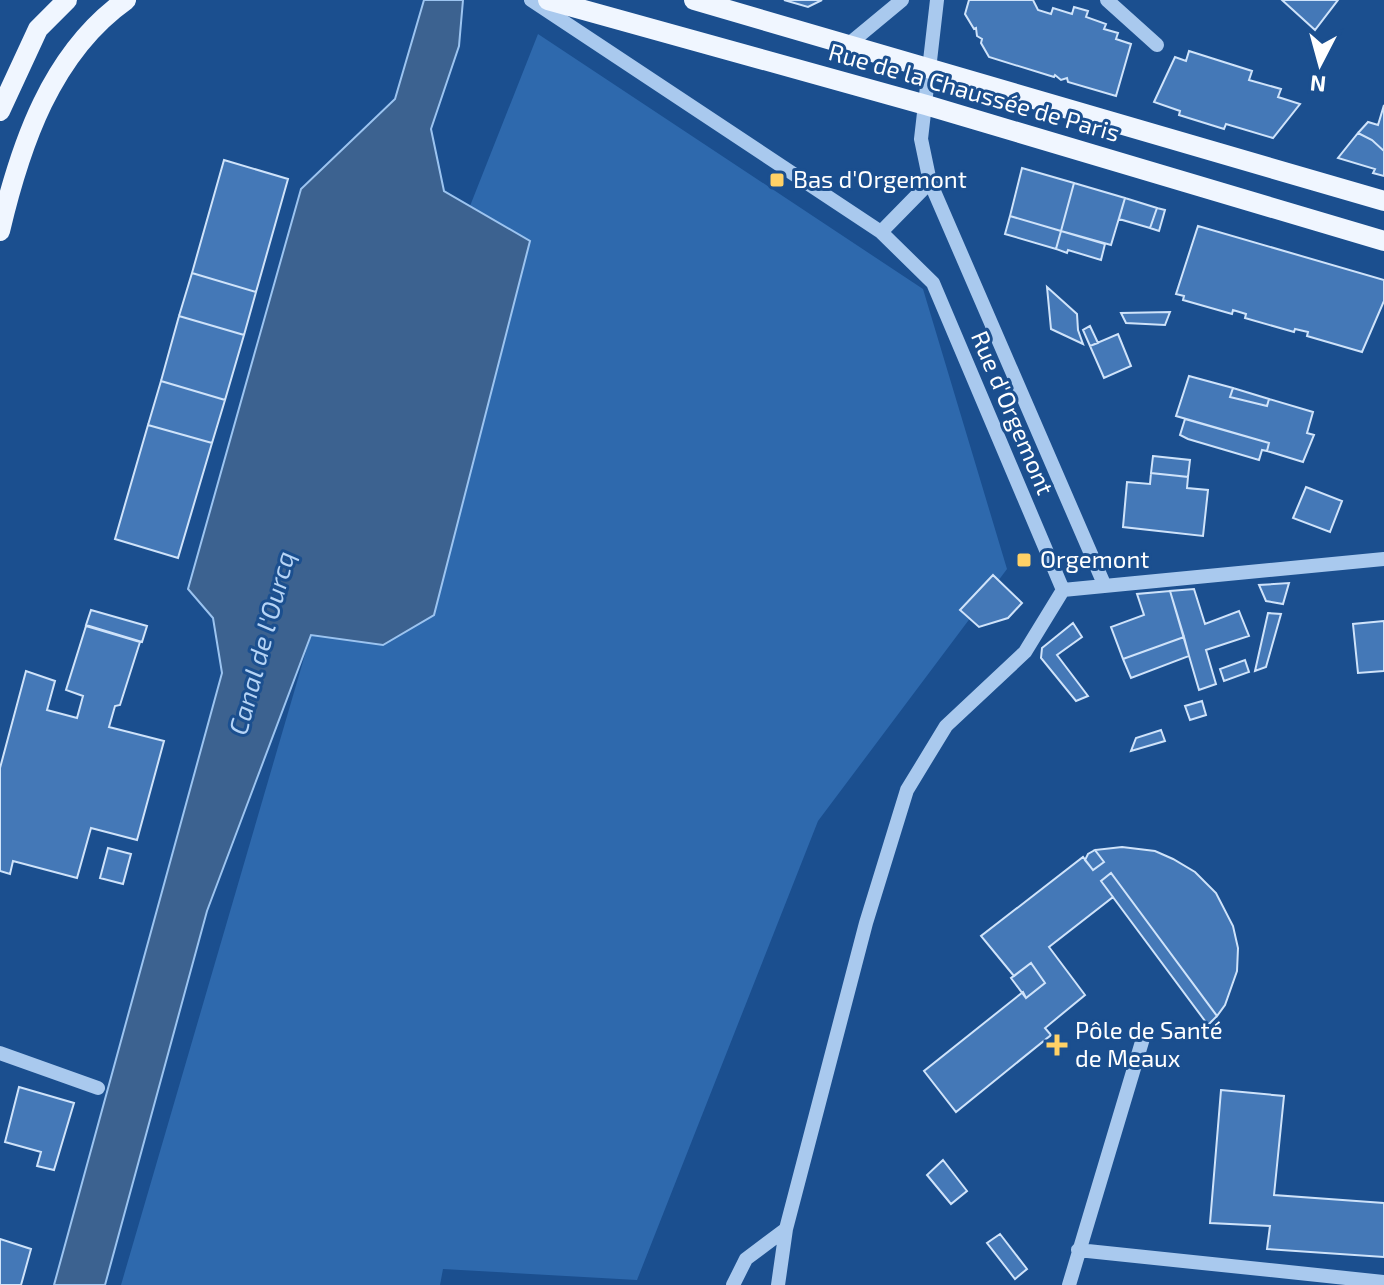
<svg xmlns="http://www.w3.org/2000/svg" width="1384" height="1285" viewBox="0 0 1384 1285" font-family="'Exo 2',sans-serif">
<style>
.green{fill:#2e69ad}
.water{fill:#3c6290;stroke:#9cc4f0;stroke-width:2}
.building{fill:#4478b7;stroke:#cfe3fa;stroke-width:2}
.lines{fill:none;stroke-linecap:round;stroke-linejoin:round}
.minor{stroke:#a9c9ee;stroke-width:14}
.major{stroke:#f0f6ff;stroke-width:20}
.poi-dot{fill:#ffd166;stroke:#1b4f8f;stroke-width:3}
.labels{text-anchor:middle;stroke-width:6;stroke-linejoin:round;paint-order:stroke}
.street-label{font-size:24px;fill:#fff;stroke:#1b4f8f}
.poi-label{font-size:24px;fill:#fff;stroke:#1b4f8f;text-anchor:start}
.water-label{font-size:26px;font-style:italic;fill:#b5d3f5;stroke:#1b4f8f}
</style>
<rect width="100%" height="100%" fill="#1b4f8f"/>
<!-- green -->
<path class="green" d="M538,34L923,289L1007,569L818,821L637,1280L443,1269L440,1285H121L311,634L383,645L530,241L470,206Z"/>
<!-- water -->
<path class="water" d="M424,0H463L459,46L431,129L444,191L530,241L434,615L383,645L311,635L207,911L105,1285H54L222,673L213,618L188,589L301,189L395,99Z"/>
<!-- building -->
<path class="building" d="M784,0H822L808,7Z
M969,0H1033L1038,10L1051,14L1053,8L1072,14L1074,7L1088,11L1086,17L1106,24L1104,29L1118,33L1116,39L1131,44L1116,96L1068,82L1067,78L1061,80L1055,75L1054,77L989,57L981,43L982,39L977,36L976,28L974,29L965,14Z
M1282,0H1338L1315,30Z
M1189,51L1252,71L1249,80L1281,89L1278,97L1300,104L1273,138L1226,124L1224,129L1179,115L1180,111L1154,102L1175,57L1186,61Z
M1384,105V151L1372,140L1358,133L1368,122L1378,125Z
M1358,133L1372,140L1384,151V176L1373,173L1375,169L1338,158Z
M224,160L288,179L256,292L192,273Z
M1022,168L1074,183L1061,231L1010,216Z
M1074,183L1125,198L1111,245L1061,231Z
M1125,198L1157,208L1150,228L1119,219Z
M1157,208L1165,210L1159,231L1150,228Z
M1010,216L1061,231L1056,249L1005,234Z
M1198,226L1384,280V301L1362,352L1307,336L1308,332L1295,329L1294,332L1245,318L1246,314L1233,310L1232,314L1183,300L1184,296L1176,294Z
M1061,231L1105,244L1101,260L1068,250L1067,253L1056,249Z
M192,273L256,292L244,335L179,316Z
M1047,287L1077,314L1078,330L1083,344L1051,329Z
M1170,312L1165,325L1126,323L1121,313Z
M179,316L244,335L225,400L161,381Z
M1090,326L1098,343L1090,346L1083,330Z
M1118,334L1131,366L1104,378L1090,346Z
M1189,376L1233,388L1230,397L1267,406L1269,399L1313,412L1307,433L1314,435L1303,462L1267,451L1269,443L1176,416Z
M161,381L225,400L212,443L148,425Z
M1233,388L1269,399L1267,406L1230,397Z
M1185,419L1269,443L1267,451L1262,450L1259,460L1188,439L1180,435Z
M148,425L212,443L178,558L115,539Z
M1153,456L1190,460L1188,477L1151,473Z
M1151,473L1188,477L1187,488L1208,490L1203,536L1123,527L1127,482L1150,484Z
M1306,487L1342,501L1330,532L1293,518Z
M993,575L1022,603L1008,618L979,627L960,610Z
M1289,583L1283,604L1266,601L1259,585Z
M1194,589L1205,624L1239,611L1249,636L1206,650L1216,684L1199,690L1170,591Z
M1170,591L1184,637L1123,659L1111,627L1144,615L1137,594Z
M91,610L147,626L142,642L86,625Z
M1268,613L1281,614L1266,667L1255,671Z
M1384,621V671L1358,673L1353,624Z
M1073,623L1082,637L1057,655L1088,696L1076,701L1041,658L1042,648Z
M86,626L140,642L120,705L115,706L109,727L164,741L137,840L91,828L77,878L13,861L10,874L0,871V768L26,671L55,681L47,710L77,718L83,696L66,690Z
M1184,637L1189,656L1131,678L1123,659Z
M1245,660L1249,672L1224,681L1220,669Z
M1202,701L1206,715L1190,720L1185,706Z
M1161,730L1165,741L1131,751L1136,738Z
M1122,847L1155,851L1173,859L1195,872L1216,893L1233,926L1238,948L1237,971L1225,1005L1217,1016L1111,873L1101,881L1113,897L1049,947L1085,995L1045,1028L1051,1035L956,1112L924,1071L1023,992L1026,998L1045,983L1031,963L1014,976L981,936L1083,857L1093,870L1104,862L1095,850Z
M108,848L131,854L123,884L100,878Z
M1095,850L1104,862L1093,870L1085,860L1088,854Z
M1111,873L1217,1016L1208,1025L1101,881Z
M1031,963L1045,983L1026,998L1011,978Z
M19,1087L74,1103L54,1170L37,1166L41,1152L5,1142Z
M1221,1090L1284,1096L1274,1195L1384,1203V1257L1267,1249L1270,1226L1210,1223Z
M943,1160L967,1191L951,1204L927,1175Z
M1000,1234L1027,1269L1015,1279L987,1243Z
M0,1239L31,1249L21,1285H0Z"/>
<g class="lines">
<!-- minor -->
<path class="minor" d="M531,0L881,232L933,283L1063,590
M937,0L921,139L930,182L1104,584
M1107,0L1157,45
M849,44L902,0
M881,232L930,182
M1063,590L1384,559
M0,1053L98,1088
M1078,1250L1384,1282
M733,1285L746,1259L786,1229
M778,1285L786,1229L866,923L907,790L946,726L1025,652L1063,590
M1069,1285L1144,1035"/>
<!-- major -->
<path class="major" d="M548,0L926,105L1384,241
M694,0L1384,201
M0,111L38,29L67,0
M0,231C20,146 51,53 126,0"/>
</g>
<!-- markers -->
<g class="poi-dot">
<rect x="769" y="172" width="16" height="16" rx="4"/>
<rect x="1016" y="552" width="16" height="16" rx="4"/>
<path d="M1053 1033h8v8h8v8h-8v8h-8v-8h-8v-8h8z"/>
</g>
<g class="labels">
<!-- street labels -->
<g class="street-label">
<text transform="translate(974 93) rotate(16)" y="8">Rue de la Chaussée de Paris</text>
<text transform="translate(1012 413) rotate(67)" y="8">Rue d'Orgemont</text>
</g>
<!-- poi labels -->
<g class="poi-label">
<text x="793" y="188">Bas d'Orgemont</text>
<text x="1040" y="568">Orgemont</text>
<text x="1075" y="1039">Pôle de Santé<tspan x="1075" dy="28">de Meaux</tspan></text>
</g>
<!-- water labels -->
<g class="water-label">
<text transform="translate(262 643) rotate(-75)" y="9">Canal de l'Ourcq</text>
</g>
</g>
<!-- north arrow -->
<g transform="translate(1320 64) rotate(186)" stroke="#1b4f8f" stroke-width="6" paint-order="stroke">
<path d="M0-6L14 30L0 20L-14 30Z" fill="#ffffff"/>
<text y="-12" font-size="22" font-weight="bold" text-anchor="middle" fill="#ffffff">N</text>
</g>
</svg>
